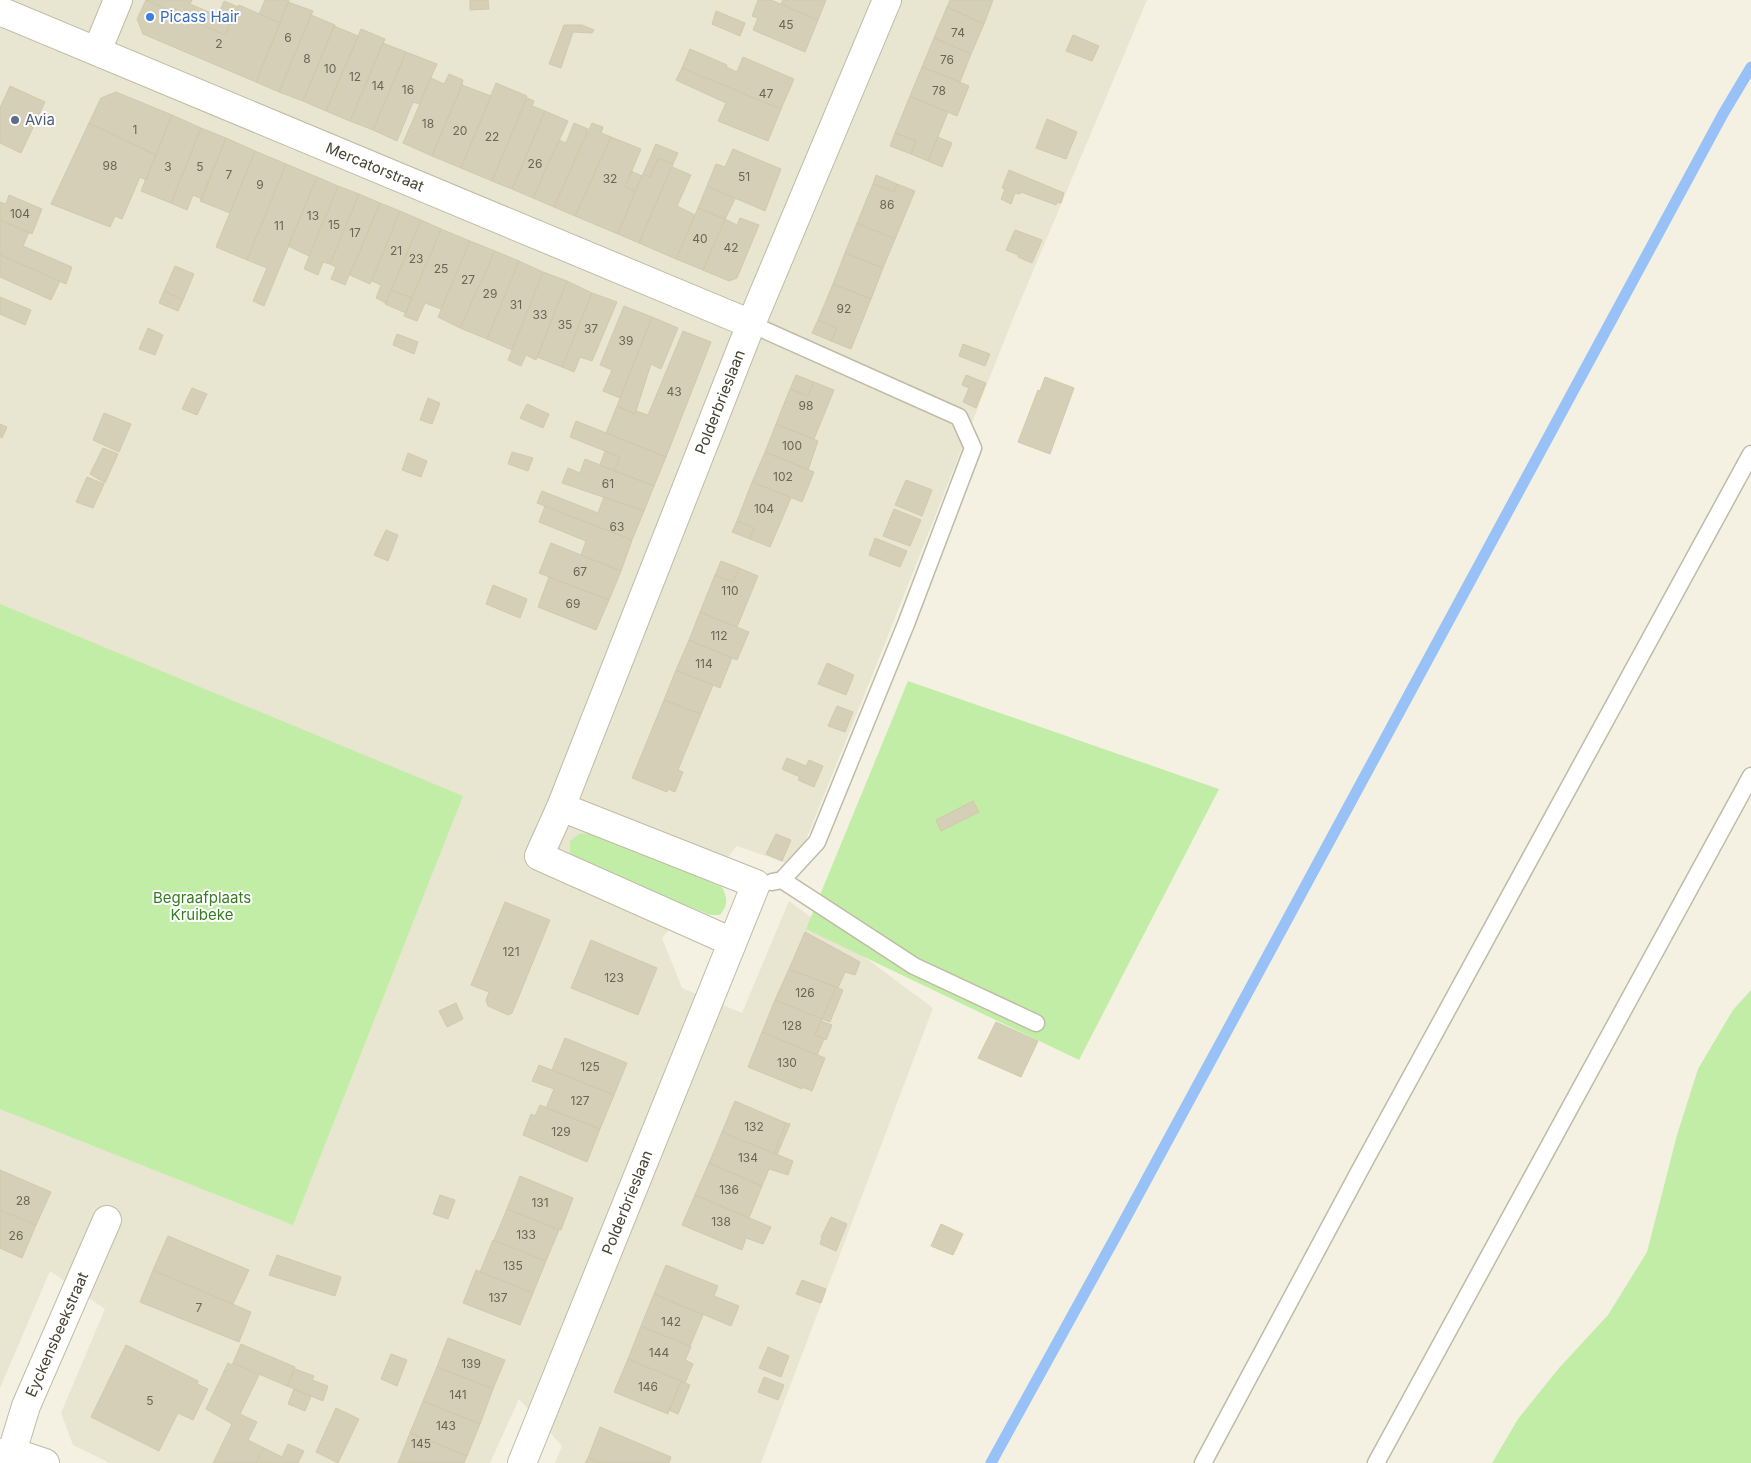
<svg xmlns="http://www.w3.org/2000/svg" width="1751" height="1463" viewBox="0 0 1751 1463" font-family="Inter,sans-serif">
<style>
.residential{fill:#e8e5d0}
.green{fill:#c2eda7}
.lines{fill:none;stroke-linecap:round;stroke-linejoin:round}
.stream{stroke:#98c1f8;stroke-width:11}
.building{fill:#d6cfb7;stroke:#d2c9aa}
.lane-casing{stroke:#c0bba5;stroke-width:19}
.street-casing{stroke:#c0bba5;stroke-width:30}
.lane{stroke:#fff;stroke-width:16}
.street{stroke:#fff;stroke-width:28}
.shop-dot{fill:#3f7fe0;stroke:#fff;stroke-width:2}
.service-dot{fill:#5c6f8a;stroke:#fff;stroke-width:2}
.labels{text-anchor:middle;stroke-width:4;stroke-linejoin:round;paint-order:stroke}
.number-label{font-size:12px;fill:#6a6554}
.shop-label{font-size:15px;fill:#366cbe;stroke:#fff;text-anchor:start}
.service-label{font-size:15px;fill:#4e5e75;stroke:#fff;text-anchor:start}
.street-label{font-size:15px;fill:#464233;stroke:#fff}
.park-label{font-size:15px;fill:#357e20;stroke:#fff}
</style>
<rect width="100%" height="100%" fill="#f4f1e3"/>
<!-- residential -->
<path class="residential" d="M0,0H1147L1012,321L882,651L799,857L791,865L737,846L662,938L682,988L742,1013L789,901L933,1008L761,1463H555L562,1446L519,1399L490,1463H110L73,1445L61,1413L105,1309L50,1271L0,1388Z"/>
<!-- green -->
<path class="green" d="M0,604L463,796L293,1225L0,1109Z
M908,681L1219,789L1079,1060L806,929Z
M592,833L722,887C728,899 728,905 720,915H710L579,861L570,853V841L579,834Z
M1751,990V1463H1492L1518,1419L1559,1368L1608,1315L1647,1252L1677,1135L1698,1069L1733,1010Z"/>
<g class="lines">
<!-- stream -->
<path class="stream" d="M991,1463L1116,1236L1723,114L1751,67"/>
</g>
<!-- building -->
<path class="building" d="M146,0L225,35L239,5L280,23L256,82L143,34L137,19Z
M146,0H192L190,4L218,16L224,1L238,7L225,35Z
M265,0H289L280,23L259,14Z
M470,0H488L489,9L470,10Z
M758,0H771L818,20L805,52L753,30L758,18L752,16Z
M783,0H826L818,20L781,4Z
M950,0H993L984,24L947,7Z
M288,2L313,11L279,92L256,82Z
M947,7L984,24L971,54L934,38Z
M716,11L745,23L740,36L712,24Z
M311,15L335,25L303,101L279,92Z
M564,25H582L594,30L592,33L573,32L561,68L549,64Z
M334,26L358,36L326,111L303,101Z
M361,29L385,39L350,121L326,111Z
M1073,35L1099,46L1092,61L1066,51Z
M934,38L971,54L960,82L922,67Z
M383,43L406,52L373,130L350,121Z
M690,49L727,65L726,67L737,72L743,57L794,79L781,109L682,68Z
M406,52L437,64L419,104L413,102L397,141L373,130Z
M922,67L969,86L957,116L910,96Z
M682,68L781,109L768,141L718,121L726,103L676,80Z
M449,74L463,80L462,85L432,156L403,143L431,78L444,84Z
M496,83L527,96L492,181L461,168Z
M462,85L491,96L461,168L432,156Z
M10,86L45,102L21,153L0,143V108Z
M116,92L172,115L156,155L89,123L101,98Z
M910,96L948,112L928,161L911,154L916,141L895,133Z
M527,98L534,101L532,106L545,111L512,189L492,181Z
M545,111L568,121L533,198L512,189Z
M172,115L201,128L171,203L141,191Z
M1047,119L1077,132L1066,159L1036,148Z
M89,123L156,155L146,180L140,177L122,219L115,216L110,227L51,204Z
M574,123L588,129L554,207L533,198L559,140L566,143Z
M592,123L603,127L601,133L611,137L575,216L554,207Z
M201,128L226,138L202,199L193,195L187,210L171,203Z
M895,133L916,141L911,154L890,146Z
M611,137L641,149L625,187L635,191L618,234L575,216Z
M938,137L952,143L942,167L928,161Z
M226,138L255,151L230,213L200,201Z
M656,144L678,153L673,164L658,158L650,177L643,174Z
M733,149L781,169L765,211L707,186L716,164L725,167Z
M255,151L286,164L247,260L216,247Z
M658,158L673,164L639,243L618,234L643,174L650,177Z
M286,164L317,177L264,306L253,301L267,268L247,260Z
M672,167L691,175L677,206L695,215L676,259L639,243Z
M1009,170L1064,193L1061,203L1057,202L1056,205L1021,192L1020,194L1015,193L1011,204L1001,199L1005,189L1002,188Z
M631,171L642,176L635,191L625,187Z
M876,175L897,184L894,192L873,184Z
M317,177L338,186L309,256L288,246Z
M873,184L894,192L897,184L915,191L895,239L857,223Z
M338,186L359,194L330,264L323,262L318,275L304,269Z
M707,186L735,199L725,219L698,208Z
M359,194L380,203L345,285L331,279L336,267L330,264Z
M9,195L42,209L32,234L0,220V202L6,204Z
M380,203L400,211L370,284L350,275Z
M698,208L725,219L703,270L676,259Z
M400,211L421,220L386,303L376,298L381,285L372,281Z
M740,218L759,225L737,278L729,281L703,270L725,219L737,225Z
M0,220L29,232L23,246L72,267L66,284L0,255Z
M421,220L441,229L412,298L391,290Z
M857,223L895,239L883,268L845,253Z
M441,229L470,241L441,309L425,303L417,321L404,316Z
M1015,230L1042,240L1032,263L1018,257V255L1006,250Z
M470,241L495,251L460,328L438,317Z
M495,251L519,261L487,339L460,328Z
M845,253L883,268L871,299L833,284Z
M0,255L60,281L51,300L0,277Z
M519,261L543,272L512,350L487,339Z
M175,266L194,274L183,300L164,291Z
M543,272L567,281L536,360L526,355L521,366L508,360Z
M567,281L592,293L562,367L537,357Z
M833,284L871,299L851,349L831,341L837,328L818,320Z
M391,290L412,298L406,313L385,304Z
M164,291L183,300L178,311L159,303Z
M592,293L617,302L592,361L580,357L574,372L562,367Z
M0,297L31,310L25,325L0,314Z
M624,306L652,317L620,398L603,391L612,370L600,365Z
M652,317L678,328L661,369L651,364L635,414L617,406Z
M818,320L837,328L831,341L812,333Z
M148,328L163,335L155,355L139,349Z
M683,331L711,342L666,457L606,433L617,406L635,414L636,411L648,415Z
M397,334L418,342L414,354L393,345Z
M963,344L990,354L985,366L959,356Z
M796,375L814,382L808,396L790,389Z
M966,375L986,383L976,408L963,402L969,388L962,385Z
M1045,377L1074,388L1050,454L1018,442L1038,390L1040,391Z
M814,382L834,390L814,439L776,424L790,389L808,396Z
M192,388L207,394L197,415L182,409Z
M428,398L440,403L432,424L420,420Z
M527,404L549,414L543,428L520,418Z
M104,413L131,424L119,452L93,440Z
M576,421L666,457L654,486L614,471L620,457L570,437Z
M0,424L7,427L2,438L0,437Z
M776,424L818,441L808,470L765,452Z
M103,448L118,454L105,483L90,474Z
M605,451L620,457L614,471L600,465Z
M512,452L533,458L528,471L508,464Z
M765,452L814,472L802,502L752,482Z
M408,453L427,461L421,477L402,470Z
M585,459L654,486L644,511L562,483L568,468L580,473Z
M87,477L104,484L93,508L76,502Z
M906,480L932,490L922,516L895,505Z
M752,482L791,498L770,547L750,539L754,528L737,521Z
M542,491L598,513L604,497L644,511L632,540L537,503Z
M545,506L632,540L621,571L581,555L586,541L539,522Z
M894,509L921,520L910,546L883,536Z
M737,521L754,528L750,539L732,532Z
M386,530L398,535L388,561L374,555Z
M875,538L907,551L900,567L869,555Z
M551,543L621,571L609,600L539,573Z
M721,561L739,568L733,582L715,575Z
M739,568L758,576L737,627L700,612L715,575L733,582Z
M549,577L609,600L596,630L538,607Z
M493,585L527,599L520,618L486,604Z
M700,612L749,632L737,660L689,640Z
M689,640L732,658L720,688L676,670Z
M827,663L854,675L846,695L818,684Z
M676,670L713,685L701,714L664,700Z
M664,700L701,714L678,770L683,772L675,792L668,789L667,792L632,778Z
M837,706L853,712L845,732L828,726Z
M787,758L806,766L809,760L823,766L814,787L798,780L800,777L782,769Z
M973,801L979,812L941,831L936,820Z
M776,834L791,840L782,861L766,854Z
M505,902L550,920L512,1013L508,1015L488,1006L486,1000L489,992L471,985Z
M805,932L860,962L855,975L845,972L838,988L789,969Z
M591,940L657,968L638,1015L571,988Z
M789,969L836,987L822,1019L775,1000Z
M836,987L843,990L830,1022L822,1019Z
M775,1000L822,1019L815,1035L824,1039L817,1055L762,1032Z
M456,1003L463,1019L447,1027L439,1011Z
M821,1021L832,1025L826,1040L815,1035Z
M996,1022L1038,1041L1021,1077L978,1058Z
M762,1032L825,1058L812,1091L802,1087V1089L748,1067Z
M565,1038L627,1063L614,1095L552,1070Z
M539,1065L614,1095L600,1129L546,1108L554,1089L532,1081Z
M735,1101L786,1123L774,1154L722,1132Z
M540,1105L600,1129L587,1162L523,1135L531,1114L535,1116Z
M786,1123L790,1124L777,1155L774,1154Z
M722,1132L793,1161L788,1175L769,1169L762,1186L709,1163Z
M709,1163L762,1186L749,1218L695,1195Z
M0,1170L51,1192L36,1225L0,1210Z
M520,1176L573,1198L561,1230L507,1209Z
M440,1195L455,1200L448,1219L433,1214Z
M695,1195L771,1227L763,1244L746,1238L742,1250L682,1225Z
M507,1209L559,1230L546,1261L494,1240Z
M0,1210L36,1225L22,1258L0,1248Z
M831,1217L847,1224L836,1251L820,1244L822,1238L821,1237Z
M941,1224L963,1234L953,1255L931,1246Z
M168,1236L249,1270L233,1304L153,1270Z
M493,1240L546,1261L533,1293L480,1272Z
M277,1255L341,1277L335,1296L269,1275Z
M666,1265L718,1286L714,1296L739,1306L731,1326L654,1294Z
M153,1270L251,1312L239,1342L140,1302Z
M476,1270L533,1293L520,1325L463,1303Z
M802,1280L826,1289L821,1303L796,1294Z
M654,1294L703,1315L690,1346L641,1326Z
M641,1326L691,1347L685,1360L693,1364L685,1383L628,1359Z
M448,1338L505,1360L493,1389L437,1367Z
M241,1344L295,1367L287,1386L233,1363Z
M126,1345L198,1381L197,1384L208,1389L193,1420L178,1413L159,1451L91,1417Z
M768,1347L789,1356L781,1377L759,1368Z
M391,1354L407,1360L397,1386L381,1379Z
M628,1359L681,1381L668,1414L614,1392Z
M228,1363L232,1365L233,1363L259,1375L240,1414L257,1422L248,1440L264,1448L256,1463H213L232,1424L206,1409Z
M437,1367L493,1389L480,1424L423,1401Z
M295,1369L314,1376L312,1380L328,1386L323,1401L287,1386Z
M764,1377L784,1385L778,1400L758,1392Z
M681,1381L690,1385L678,1414L669,1410Z
M294,1389L311,1396L305,1411L288,1404Z
M423,1401L480,1424L467,1456L410,1433Z
M336,1408L359,1419L338,1463L316,1452Z
M600,1427L671,1457L669,1463H600L588,1458Z
M410,1433L467,1456L464,1463H398Z
M288,1444L304,1451L298,1463H256L264,1448L282,1457Z
M588,1458L600,1463H585Z"/>
<g class="lines">
<!-- lane casing -->
<g class="lane-casing">
<path id="lane" d="M751,324L959,417L973,448L906,624L817,842L782,880
M772,882L782,880L914,966L1036,1023
M1203,1463L1361,1168L1751,454
M1376,1463L1751,776"/>
</g>
<!-- street casing -->
<g class="street-casing">
<g id="street">
<path id="s1" d="M0,11L751,324"/>
<path d="M97,51L118,0"/>
<path id="s2" d="M732,942L539,856L561,807L751,324L887,0"/>
<path id="s3" d="M12,1452L26,1406L107,1220"/>
<path d="M0,1453L12,1452L45,1463"/>
<path id="s4" d="M522,1463L756,884L561,807"/>
</g>
</g>
<!-- lane -->
<use href="#lane" class="lane"/>
<!-- street -->
<use href="#street" class="street"/>
</g>
<!-- markers -->
<circle class="shop-dot" cx="150" cy="17" r="5"/>
<circle class="service-dot" cx="15" cy="120" r="5"/>
<g class="labels">
<!-- number labels -->
<g class="number-label">
<text x="786" y="29">45</text>
<text x="958" y="37">74</text>
<text x="288" y="42">6</text>
<text x="219" y="48">2</text>
<text x="307" y="63">8</text>
<text x="947" y="64">76</text>
<text x="330" y="73">10</text>
<text x="355" y="81">12</text>
<text x="378" y="90">14</text>
<text x="408" y="94">16</text>
<text x="939" y="95">78</text>
<text x="766" y="98">47</text>
<text x="428" y="128">18</text>
<text x="135" y="134">1</text>
<text x="460" y="135">20</text>
<text x="492" y="141">22</text>
<text x="535" y="168">26</text>
<text x="110" y="170">98</text>
<text x="168" y="171">3</text>
<text x="200" y="171">5</text>
<text x="229" y="179">7</text>
<text x="744" y="181">51</text>
<text x="610" y="183">32</text>
<text x="260" y="189">9</text>
<text x="887" y="209">86</text>
<text x="20" y="218">104</text>
<text x="313" y="220">13</text>
<text x="334" y="229">15</text>
<text x="279" y="230">11</text>
<text x="355" y="237">17</text>
<text x="700" y="243">40</text>
<text x="731" y="252">42</text>
<text x="396" y="255">21</text>
<text x="416" y="263">23</text>
<text x="441" y="273">25</text>
<text x="468" y="284">27</text>
<text x="490" y="298">29</text>
<text x="516" y="309">31</text>
<text x="844" y="313">92</text>
<text x="540" y="319">33</text>
<text x="565" y="329">35</text>
<text x="591" y="333">37</text>
<text x="626" y="345">39</text>
<text x="674" y="396">43</text>
<text x="806" y="410">98</text>
<text x="792" y="450">100</text>
<text x="783" y="481">102</text>
<text x="608" y="488">61</text>
<text x="764" y="513">104</text>
<text x="617" y="531">63</text>
<text x="580" y="576">67</text>
<text x="730" y="595">110</text>
<text x="573" y="608">69</text>
<text x="719" y="640">112</text>
<text x="704" y="668">114</text>
<text x="511" y="956">121</text>
<text x="614" y="982">123</text>
<text x="805" y="997">126</text>
<text x="792" y="1030">128</text>
<text x="787" y="1067">130</text>
<text x="590" y="1071">125</text>
<text x="580" y="1105">127</text>
<text x="754" y="1131">132</text>
<text x="561" y="1136">129</text>
<text x="748" y="1162">134</text>
<text x="729" y="1194">136</text>
<text x="23" y="1205">28</text>
<text x="540" y="1207">131</text>
<text x="721" y="1226">138</text>
<text x="526" y="1239">133</text>
<text x="16" y="1240">26</text>
<text x="513" y="1270">135</text>
<text x="498" y="1302">137</text>
<text x="199" y="1312">7</text>
<text x="671" y="1326">142</text>
<text x="659" y="1357">144</text>
<text x="471" y="1368">139</text>
<text x="648" y="1391">146</text>
<text x="458" y="1399">141</text>
<text x="150" y="1405">5</text>
<text x="446" y="1430">143</text>
<text x="421" y="1448">145</text>
</g>
<!-- shop labels -->
<g class="shop-label">
<text x="160" y="22">Picass Hair</text>
</g>
<!-- service labels -->
<g class="service-label">
<text x="25" y="125">Avia</text>
</g>
<!-- street labels -->
<g class="street-label">
<text dy="5" stroke="none"><textPath href="#s1" startOffset="406">Mercatorstraat</textPath></text>
<text dy="5" stroke="none"><textPath href="#s2" startOffset="700">Polderbrieslaan</textPath></text>
<text dy="5" stroke="none"><textPath href="#s4" startOffset="281">Polderbrieslaan</textPath></text>
<text dy="5" stroke="none"><textPath href="#s3" startOffset="126">Eyckensbeekstraat</textPath></text>
</g>
<!-- park labels -->
<g class="park-label">
<text x="202" y="903">Begraafplaats<tspan x="202" dy="17">Kruibeke</tspan></text>
</g>
</g>
</svg>
